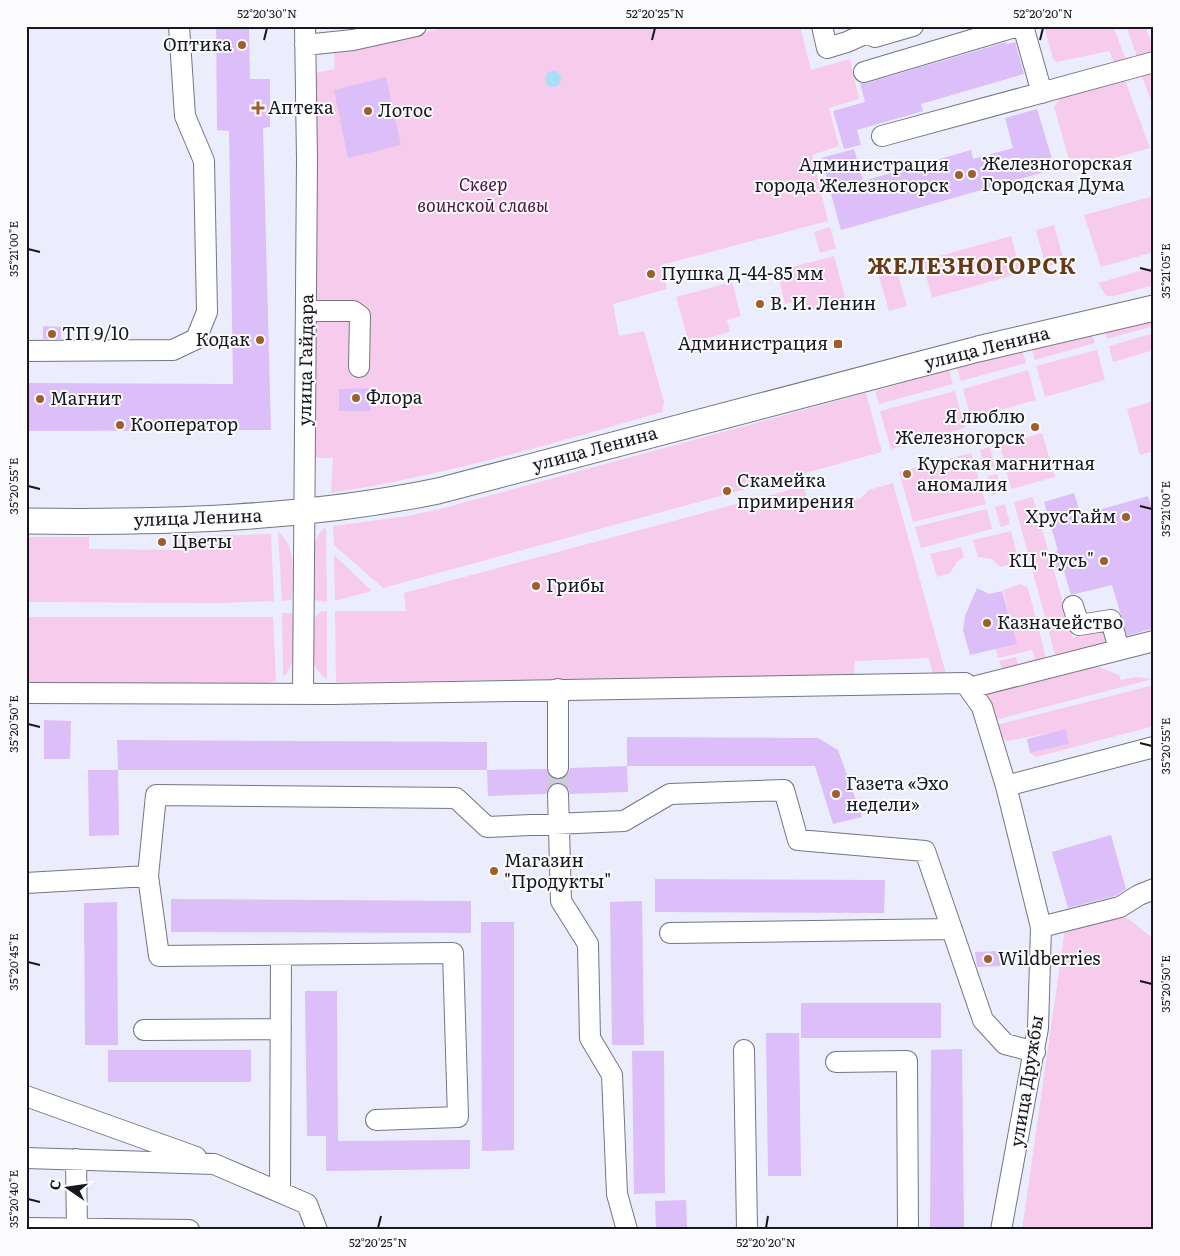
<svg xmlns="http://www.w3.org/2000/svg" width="1180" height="1256" viewBox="0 0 1180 1256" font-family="Literata,serif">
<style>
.green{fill:#f7cbec}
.water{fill:#a8dff6}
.building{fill:#dcbef9}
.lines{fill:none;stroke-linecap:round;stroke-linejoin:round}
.minor-tunnel{stroke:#cbcddb;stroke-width:20;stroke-dasharray:20 10;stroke-linecap:butt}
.minor-casing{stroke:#747683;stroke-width:22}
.major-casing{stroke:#747683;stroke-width:27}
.minor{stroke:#fff;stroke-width:20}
.major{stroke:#fff;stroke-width:25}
.ticks{fill:none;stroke:#17181d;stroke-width:2}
.poi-dot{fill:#a05f2a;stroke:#fbfbfe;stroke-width:2}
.labels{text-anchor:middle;stroke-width:4;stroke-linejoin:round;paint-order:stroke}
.poi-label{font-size:18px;fill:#17181d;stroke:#fbfbfe;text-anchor:start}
.park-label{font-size:18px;font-style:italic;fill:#4d1043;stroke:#fbfbfe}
.street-label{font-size:18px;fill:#17181d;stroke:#fbfbfe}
.district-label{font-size:22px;font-weight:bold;letter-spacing:1px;fill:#663a15;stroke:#fbfbfe}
.neatline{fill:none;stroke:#17181d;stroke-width:2}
.ticks-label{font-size:12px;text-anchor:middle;fill:#17181d}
</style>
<rect width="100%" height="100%" fill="#ebedfd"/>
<!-- green -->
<path class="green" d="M453,26H800L811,70L850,59L859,99L829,108L839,146L812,155L828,221L661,265L667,289L613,304L619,336L644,331L664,402L662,412C553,443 444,476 331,493L333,458H311L315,73L335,69L334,52Z
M1044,26H1113L1128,65L1117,68L1109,51L1057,62L1053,59Z
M1126,26H1145L1154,50L1153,57L1139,62Z
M1154,70V108L1140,72Z
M1124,77L1150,148L1072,170L1054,107L1061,97Z
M1154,196V252L1101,267L1084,215Z
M1054,225L1064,262L1046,267L1036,230Z
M830,227L836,248L820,253L814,232Z
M1011,236L1021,273L932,298L922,261Z
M834,256L846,300L804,312L801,300L785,304L777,271Z
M1154,267V285L1114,296H1106L1098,283Z
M896,268L907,306L889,311L878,273Z
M732,282L741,316L727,320L730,332L689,343L676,297Z
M1154,314V326L1107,339L1104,327Z
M1091,331L1095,343L1035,360L1031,347Z
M1154,333V350L1113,362L1109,346Z
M1022,350L1026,363L961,381L957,368Z
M1097,350L1105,380L1045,397L1036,366Z
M949,370L953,384L879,404L875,391Z
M1028,370L1036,400L971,418L963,389Z
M955,391L965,428L891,449L880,411Z
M866,393L882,452L383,588L334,545L333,526L408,516L444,508Z
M1154,401V451L1140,455L1127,409Z
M1042,433L1055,477L1011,489L1000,445Z
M990,447L995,467L985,469L980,450Z
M971,453L986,504L913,522L899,472Z
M997,474L1001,492L992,495L987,476Z
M893,483L946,674L933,675L929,658L855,661L854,676L336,682L335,611H406L404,593L804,486L810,511L861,498L869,490Z
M1033,497L1073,638L1108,630L1110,645L1057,662L1014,502Z
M1005,504L1010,524L1001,527L995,507Z
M987,509L992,529L921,548L915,527Z
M326,527L327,602L315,600L312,596C312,574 306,542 326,527Z
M1011,531L1019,562L1000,567L992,559L978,557L973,540Z
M278,532C298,546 292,578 292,600L282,601Z
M271,534L274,601L218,603L26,602V537H89V549L175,550V537Z
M961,547L964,557L957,562L950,573L937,577L930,554Z
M334,555L372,591L335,601Z
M1020,584L1028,588L1046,658L1042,666L1026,670L1002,669L999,661L1016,657L1018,664L1035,659L1032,650L998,658L996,649L1016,644L1003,590Z
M327,611V679C307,667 312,642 312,621L320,612Z
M282,613H294C294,633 300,662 283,677Z
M26,617H273L276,681L263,684L26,685Z
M1094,665L1119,675L1121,680L1135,677L1153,679L995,720L987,693Z
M1154,685V726L1036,757L1030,753L1069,744L1066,730L1007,741L1001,737L996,725Z
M1126,917L1154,939V1230H1022L1065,929Z"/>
<!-- water -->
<path class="water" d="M545 79a8 8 0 1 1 16 0a8 8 0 1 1-16 0Z"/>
<!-- building -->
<path class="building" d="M216,26H249L250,79H270V127L263,128L271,430L26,431V383L233,384L229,131L217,130Z
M1006,42L1007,44L1015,42L1024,74L921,104L923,111L857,130L861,145L844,149L833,111L865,102L860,83H867Z
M386,77L401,145L348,158L334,90Z
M1037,109L1055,169L841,230L821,158L854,149L863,181L971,150L973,159L1013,148L1005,118Z
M43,326L61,327V339H43Z
M371,388V411H339V389Z
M1074,493L1081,515L1148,496L1154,517V628L1127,636L1112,585L1071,595L1063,568L1056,570L1051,553L1058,551L1044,502Z
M977,588L989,594L1002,591L1017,644L970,655L963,630L965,616Z
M44,720L71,721L70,759H44Z
M1066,729L1069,744L1030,753L1027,739Z
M627,737L818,738L838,750L862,817L833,824L815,766H627Z
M117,740L487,742V770H118Z
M627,766L628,792L570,794L568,787L558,782L551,784L546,794L488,796L487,770L546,769L552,778L558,780L568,774L570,768Z
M88,770H118L119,835L89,836Z
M1111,835L1126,889L1115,896L1068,908L1052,852Z
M655,879L885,880L884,913L655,912Z
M171,899L471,901V933L171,932Z
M642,901L644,1045H612L610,902Z
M117,902L118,1045H85L84,903Z
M481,922H514V1150L482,1151Z
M1001,951V966L977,967L975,952Z
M305,991H337L338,1141L470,1140V1169L326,1171V1136H307Z
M801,1003H941V1038H801Z
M766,1033H799L801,1176H768Z
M962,1049L964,1230H930L931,1050Z
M108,1050H251V1082H108Z
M632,1051H664L665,1193L634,1194Z
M686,1200L687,1230H656L655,1201Z"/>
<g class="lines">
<!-- minor-tunnel -->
<path class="minor-tunnel" d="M558,794V768"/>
<!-- minor casing -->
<g class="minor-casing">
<path id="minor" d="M822,26L827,48L847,42L867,33
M866,26L867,33L875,37L913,26
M1023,26L1042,93
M305,45L353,40L416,26
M864,72L1018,26
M882,136L1154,62
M306,311H353L360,316L359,367
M26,351L173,350L196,339L207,312L204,161L185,116L179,26
M1073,606L1079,625L1111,620L1119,650
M969,688L1154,641
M26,693L332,694L965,683L982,707L1006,786L1041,927L1038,1028L1001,1230
M303,694L307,160L305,26
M558,768V689
M1006,786L1154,747
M558,794L561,901L588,944L590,1038L612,1075L617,1194L627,1230
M26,883L148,876
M1041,927L1120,907L1139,895L1154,889
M670,933L952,929
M144,1030L281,1029
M744,1050L747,1230
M836,1062L907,1061L908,1230
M26,1096L196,1157
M376,1120L458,1117L453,953L159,956L148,876L156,795L456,798L487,827L624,821L670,794L784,790L798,840L925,851L983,1020L1005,1044L1035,1052
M26,1158L214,1164L307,1204L317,1230
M76,1159L77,1228
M280,1192L281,955
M26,1228L189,1230"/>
</g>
<!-- major casing -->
<g class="major-casing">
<path id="major" d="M26,521C164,523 302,519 438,491L978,349L1154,308"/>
</g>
<!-- minor -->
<use href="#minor" class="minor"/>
<!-- major -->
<use href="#major" class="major"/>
</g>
<!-- ticks -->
<path class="ticks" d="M264,40L267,28M652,40L655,28M1040,40L1043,28M28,249L40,252M1140,268L1152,271M28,486L40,489M1140,506L1152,509M28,724L40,727M1140,743L1152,746M28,962L40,965M1140,981L1152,984M28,1199L40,1202M378,1228L381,1216M766,1228L768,1216"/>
<!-- markers -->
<g class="poi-dot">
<circle cx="242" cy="45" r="5"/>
<path d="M255.5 100.5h5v5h5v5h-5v5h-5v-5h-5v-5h5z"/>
<circle cx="368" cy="111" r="5"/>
<circle cx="972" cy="174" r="5"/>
<circle cx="959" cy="175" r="5"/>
<circle cx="651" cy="274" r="5"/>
<circle cx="760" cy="304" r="5"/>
<circle cx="52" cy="334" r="5"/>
<circle cx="260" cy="340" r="5"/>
<rect x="833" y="339" width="10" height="10" rx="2.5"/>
<circle cx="356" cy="398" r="5"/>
<circle cx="40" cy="399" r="5"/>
<circle cx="120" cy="425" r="5"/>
<circle cx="1035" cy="427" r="5"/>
<circle cx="907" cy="474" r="5"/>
<circle cx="727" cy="491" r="5"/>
<circle cx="1126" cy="517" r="5"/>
<circle cx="162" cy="542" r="5"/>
<circle cx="1104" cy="561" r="5"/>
<circle cx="536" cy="586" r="5"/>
<circle cx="987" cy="623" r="5"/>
<circle cx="836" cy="794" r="5"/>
<circle cx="494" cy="871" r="5"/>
<circle cx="988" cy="959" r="5"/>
</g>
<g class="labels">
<!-- poi labels -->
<g class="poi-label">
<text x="232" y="51" text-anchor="end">Оптика</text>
<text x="268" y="114">Аптека</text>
<text x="378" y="117">Лотос</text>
<text x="982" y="170">Железногорская<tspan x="982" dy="21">Городская Дума</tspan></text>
<text x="949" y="171" text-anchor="end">Администрация<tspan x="949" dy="21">города Железногорск</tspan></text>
<text x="661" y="280">Пушка Д-44-85 мм</text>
<text x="770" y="310">В. И. Ленин</text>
<text x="62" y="340">ТП 9/10</text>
<text x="250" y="346" text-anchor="end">Кодак</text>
<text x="828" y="350" text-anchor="end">Администрация</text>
<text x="366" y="404">Флора</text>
<text x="50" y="405">Магнит</text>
<text x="1025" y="423" text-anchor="end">Я люблю<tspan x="1025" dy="21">Железногорск</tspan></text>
<text x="130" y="431">Кооператор</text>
<text x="917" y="470">Курская магнитная<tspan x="917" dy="21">аномалия</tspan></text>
<text x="737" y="487">Скамейка<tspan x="737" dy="21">примирения</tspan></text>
<text x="1116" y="523" text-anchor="end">ХрусТайм</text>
<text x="172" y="548">Цветы</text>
<text x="1094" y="567" text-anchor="end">КЦ "Русь"</text>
<text x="546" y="592">Грибы</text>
<text x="997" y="629">Казначейство</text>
<text x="846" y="790">Газета «Эхо<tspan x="846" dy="21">недели»</tspan></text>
<text x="504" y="867">Магазин<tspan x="504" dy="21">"Продукты"</tspan></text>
<text x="998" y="965">Wildberries</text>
</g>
<!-- park labels -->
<g class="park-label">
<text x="483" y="191">Сквер<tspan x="483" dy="21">воинской славы</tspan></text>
</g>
<!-- street labels -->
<g class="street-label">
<text transform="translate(987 348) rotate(-14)" y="6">улица Ленина</text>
<text transform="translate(306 360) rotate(-89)" y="6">улица Гайдара</text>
<text transform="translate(595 449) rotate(-15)" y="6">улица Ленина</text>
<text transform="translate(198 518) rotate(-2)" y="6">улица Ленина</text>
<text transform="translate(1027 1081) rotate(-81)" y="6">улица Дружбы</text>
</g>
<!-- district labels -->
<g class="district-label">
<text x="972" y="274">ЖЕЛЕЗНОГОРСК</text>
</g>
</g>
<!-- border -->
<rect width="1180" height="1256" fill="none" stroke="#fbfbfe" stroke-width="55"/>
<!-- north arrow -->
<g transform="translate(68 1188) rotate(283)" stroke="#fbfbfe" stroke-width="4" paint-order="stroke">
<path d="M0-4L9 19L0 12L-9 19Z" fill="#17181d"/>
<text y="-8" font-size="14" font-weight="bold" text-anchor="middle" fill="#17181d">С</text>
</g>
<rect x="28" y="28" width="1124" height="1200" class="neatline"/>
<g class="ticks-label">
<text x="267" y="18">52°20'30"N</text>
<text x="655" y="18">52°20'25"N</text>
<text x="1043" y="18">52°20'20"N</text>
<text transform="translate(14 249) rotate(-90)" y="4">35°21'00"E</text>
<text transform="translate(1166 271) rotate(-90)" y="4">35°21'05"E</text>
<text transform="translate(14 486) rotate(-90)" y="4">35°20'55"E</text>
<text transform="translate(1166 509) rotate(-90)" y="4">35°21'00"E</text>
<text transform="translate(14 724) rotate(-90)" y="4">35°20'50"E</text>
<text transform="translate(1166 746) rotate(-90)" y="4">35°20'55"E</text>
<text transform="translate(14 962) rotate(-90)" y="4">35°20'45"E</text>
<text transform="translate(1166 984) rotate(-90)" y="4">35°20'50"E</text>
<text transform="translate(14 1199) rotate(-90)" y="4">35°20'40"E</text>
<text x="378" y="1247">52°20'25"N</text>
<text x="766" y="1247">52°20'20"N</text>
</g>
</svg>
